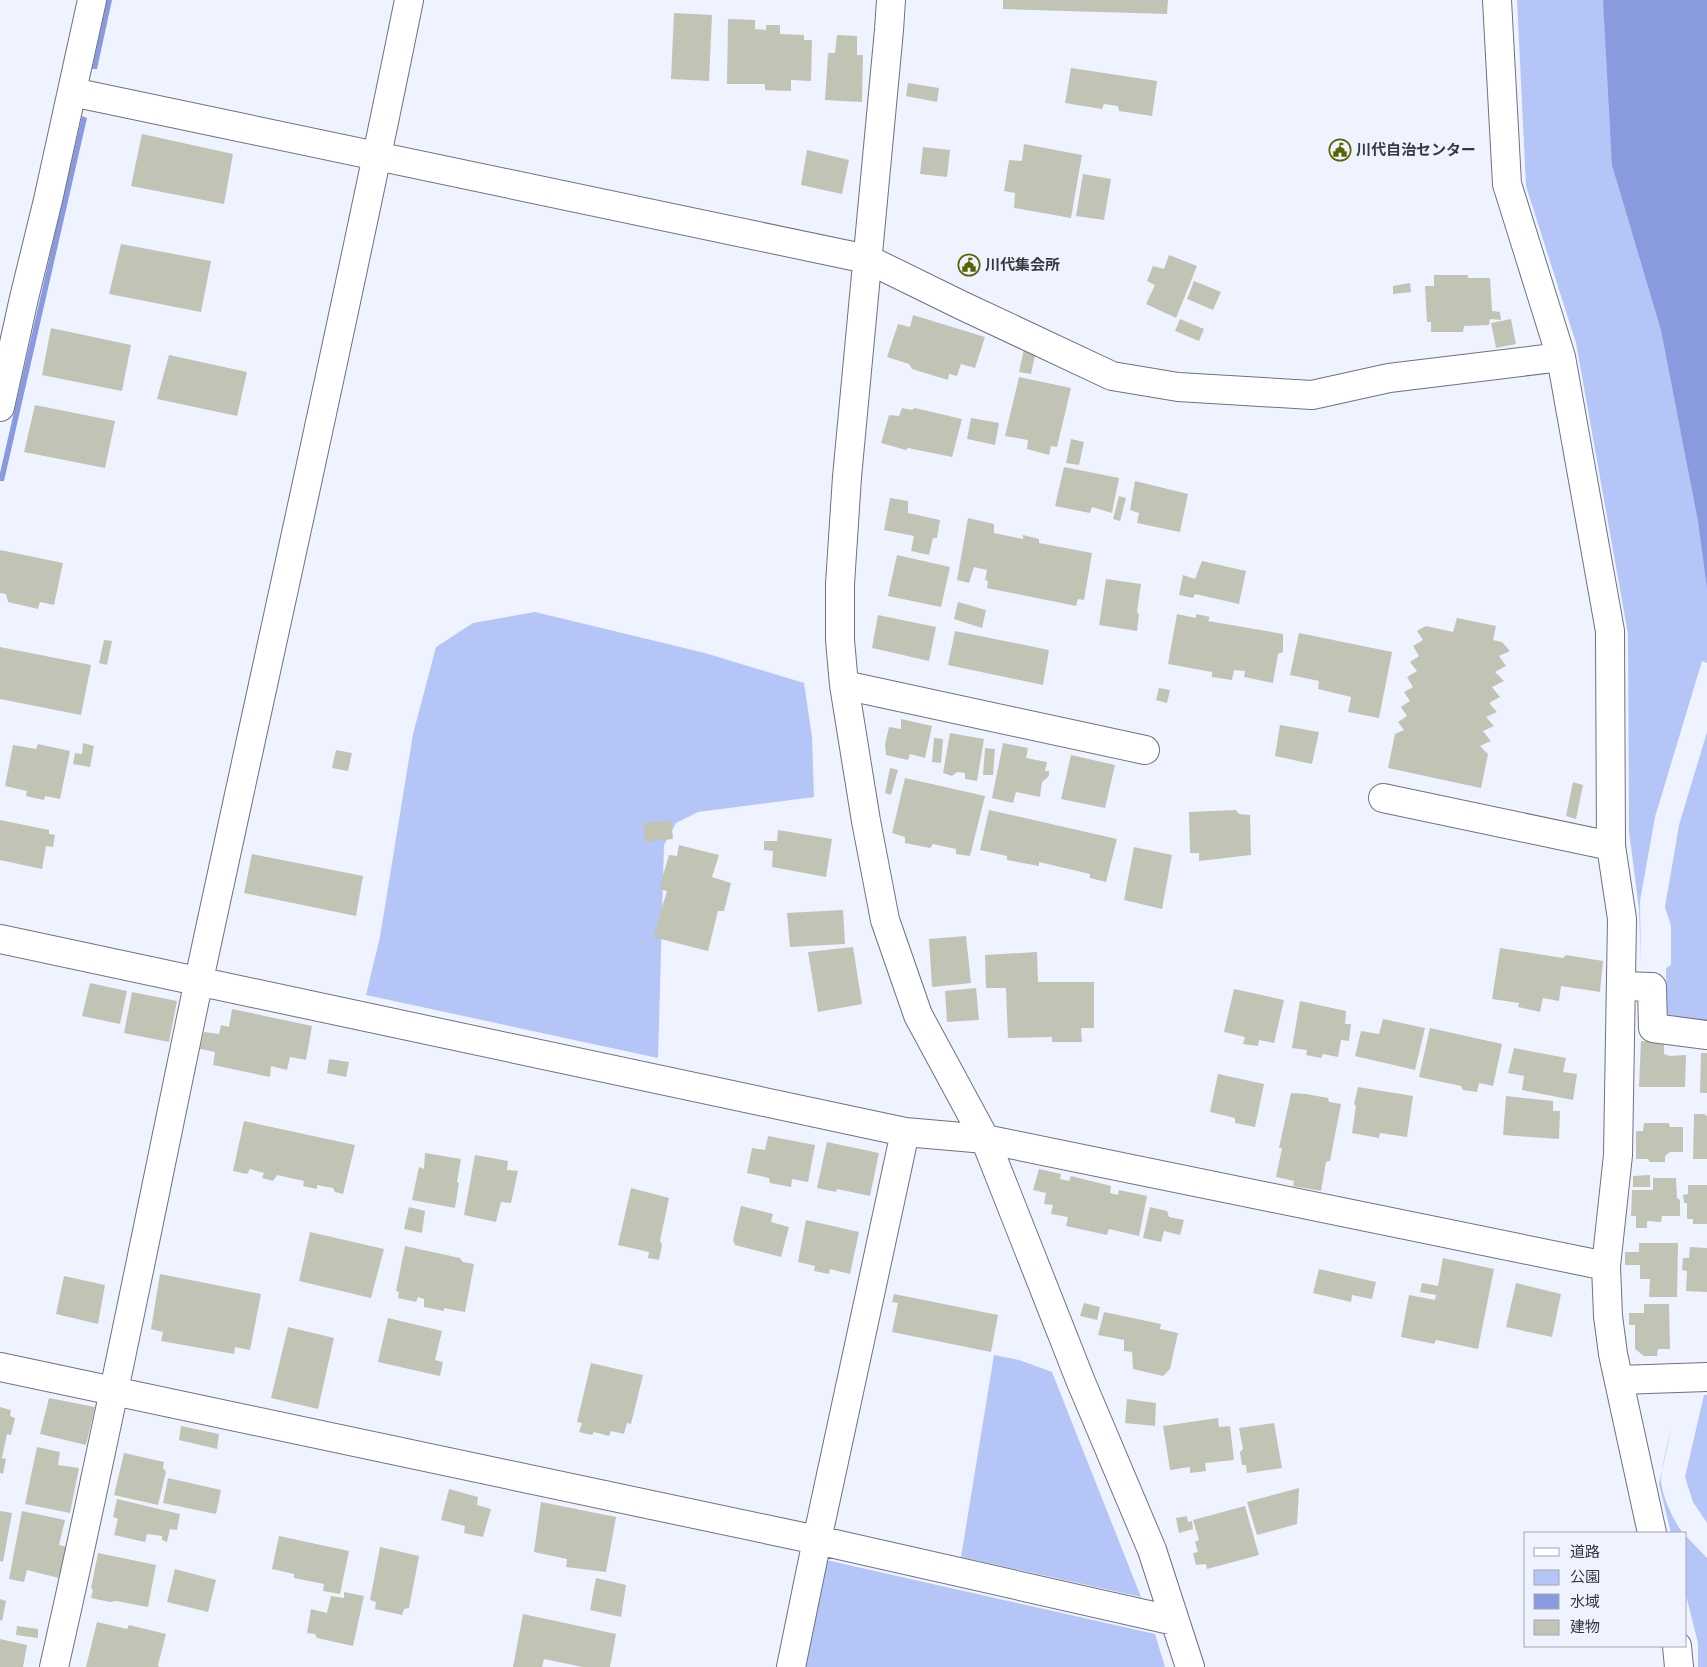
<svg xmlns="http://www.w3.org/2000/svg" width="1707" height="1667" viewBox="0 0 1707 1667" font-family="Rubik,'Noto Sans JP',sans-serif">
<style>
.green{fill:#b6c5f7}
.water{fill:#899bde}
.building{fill:#c1c4b5}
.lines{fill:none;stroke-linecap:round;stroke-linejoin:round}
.minor-casing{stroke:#6e7280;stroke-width:30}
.minor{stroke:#fff;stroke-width:28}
.labels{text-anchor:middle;stroke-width:4;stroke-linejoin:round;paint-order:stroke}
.poi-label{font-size:15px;font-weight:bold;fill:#36383d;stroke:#eff3ff;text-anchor:start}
</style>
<rect width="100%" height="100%" fill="#eff3ff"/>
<!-- green -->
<path class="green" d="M1517,0H1707V663L1702,661L1655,817L1640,901L1641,965L1639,909L1629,831L1628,634L1576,343L1526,186Z
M535,612L705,653L804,683L812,737L814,797L698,812L676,823L664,845L658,1058L366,995L380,937L413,734L436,647L473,623Z
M1707,732V1023L1667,1019L1666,968L1671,965V926L1665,907L1679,825Z
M994,1355L1019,1360L1052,1372L1141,1597L961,1557Z
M1704,1395H1707V1523L1693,1502L1685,1477Z
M1672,1426C1668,1442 1662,1463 1661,1480C1661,1494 1674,1522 1683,1533H1671L1659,1484Z
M1686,1536L1707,1558V1667H1698V1643L1686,1595Z
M826,1560L1155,1634L1165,1667H803Z"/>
<!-- water -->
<path class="water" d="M107,0H112L97,69H92Z
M1603,0H1707V588L1698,521L1661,330L1612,165Z
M82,116L87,118L4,481H0V473Z"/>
<!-- building -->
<path class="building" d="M1003,0H1168L1167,14L1003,9Z
M674,13L712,15L709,81L671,79Z
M728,19L755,20V29L766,30V25H780V34L804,35V40H812L811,81L791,80V91L765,90V84H727Z
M837,35L857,36V55H863L862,102L825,100L828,53H835Z
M1071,68L1157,81L1152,116L1119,111L1118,106L1104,104L1102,109L1065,103Z
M908,83L939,88L937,102L906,96Z
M142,134L233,154L224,204L131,186Z
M1024,144L1082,155L1071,218L1014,208L1015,193L1004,191L1009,160L1022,161Z
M923,147L950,150L947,177L920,174Z
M807,150L849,160L842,194L801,185Z
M1083,174L1111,179L1104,220L1076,216Z
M121,244L211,261L201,312L109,294Z
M1169,255L1197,266L1176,318L1146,304L1155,285L1147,281L1153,266L1164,269Z
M1434,275H1468V278H1490L1492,311L1500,312L1501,320L1490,319L1489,325L1464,326L1463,332H1431V322H1427L1425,286H1434Z
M1194,281L1221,292L1213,310L1187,299Z
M1410,283L1411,292L1393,294V286Z
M913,315L985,337L975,368L961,364L957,376L949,374L948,380L912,369L909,364L887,357L898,324L910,327Z
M1180,319L1204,329L1199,341L1175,331Z
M1511,319L1516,344L1496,348L1491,323Z
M51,328L131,345L122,391L42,375Z
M1024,349L1036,351L1031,374L1019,372Z
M169,355L247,372L237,416L157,399Z
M1019,377L1071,388L1057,447L1051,446L1049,455L1027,449L1028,440L1005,436Z
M35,405L115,421L105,468L24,452Z
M902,408L912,410L915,408L962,419L952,457L908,448L906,450L881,443L889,415L899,416Z
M971,418L999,423L995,445L967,439Z
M1071,439L1084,442L1079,465L1066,463Z
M1064,467L1119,478L1112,513L1092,507L1090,513L1055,506Z
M1135,481L1188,494L1180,532L1137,523L1139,513L1130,510Z
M1119,496L1126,498L1120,521L1113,519Z
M890,498L908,501V513L940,520L937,538H933L929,555L911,551L914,536L884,530Z
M968,518L994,524V533L1023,539V535L1039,539V543L1092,553L1084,600L1078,599L1076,606L987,588L988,581L985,580L987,570L974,567L969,583L957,580Z
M0,550L63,563L54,605L40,602L38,609L8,602L6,594L0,593Z
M897,555L950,567L941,607L888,596Z
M1202,561L1246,571L1239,604L1195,594L1193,598L1179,595L1183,575L1195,579Z
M1106,579L1141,584L1137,612L1139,614L1137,631L1099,625Z
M958,602L986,610L982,628L954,619Z
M1177,614L1196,618V614L1210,617L1208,621L1283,634V652L1278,654L1273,683L1244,677L1245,671L1234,670L1232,680L1212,677V672L1168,664Z
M878,615L936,627L929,661L872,648Z
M1457,618L1496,626L1493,640L1502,642L1510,651L1499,656L1506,666L1495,672L1504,681L1492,687L1500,697L1489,703L1497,712L1486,717L1494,726L1483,731L1491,741L1480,746L1488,754L1481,788L1388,768L1395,734L1404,730L1398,722L1407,716L1401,707L1410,701L1404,692L1413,687L1407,677L1417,671L1410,662L1419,656L1413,646L1423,640L1417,631L1426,626L1453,632Z
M955,631L1049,650L1043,685L948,665Z
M1299,633L1392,652L1379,718L1348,712L1351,697L1318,689L1319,681L1290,675Z
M104,640L112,641L107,665L99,663Z
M0,647L91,665L81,715L0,699Z
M1159,688L1170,690L1167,703L1156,700Z
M901,719L932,726L925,758L910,754L908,760L886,755L885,744L889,727L901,729Z
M1280,725L1319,732L1312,764L1275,756Z
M950,733L984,739L977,781L965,779V773L957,772L952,776L943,773Z
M934,738L943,739L941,763L932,762Z
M83,743L94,746L90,767L73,764L75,753L82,754Z
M1003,743L1028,748L1026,758L1047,762L1045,771H1049V776L1042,782L1040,797L1016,792L1013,803L992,798Z
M38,744L70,751L60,799L45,796L44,800L26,796L27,791L5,786L13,745L36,749Z
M985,748L995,749L993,775H983Z
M336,750L352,753L348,771L332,768Z
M1071,755L1115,765L1105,808L1061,799Z
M890,768L898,770L891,795L885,793Z
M905,778L985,796L970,856L956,854V849L933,844L930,848L905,843V837L892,833Z
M1573,782L1583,785L1576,819L1566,816Z
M989,810L1117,839L1106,882L1090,878V874L1039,862V866L1007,860V856L980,850Z
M1236,810L1239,814L1250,815L1251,855L1199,861V853H1190L1189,812Z
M0,820L49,830V834L55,835L53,847L46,846L42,869L0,860Z
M671,820L673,839L645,842L643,823Z
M778,830L832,839L826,877L772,867L773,851L764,850V841H777Z
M679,845L719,855L712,877L731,883L724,911H718L708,951L653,937L667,891L659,889L669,855L677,856Z
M1134,847L1172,855L1162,909L1124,900Z
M252,854L363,876L356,916L244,893Z
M843,910L845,944L790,947L787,913Z
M966,936L971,983L932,987L929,939Z
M853,947L862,1004L818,1012L808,952Z
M1500,948L1563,958L1566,955L1603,961L1600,992L1561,986L1559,1001L1543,998L1540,1012L1518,1007L1519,1003L1492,999Z
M1037,952L1038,982H1094V1028H1081L1082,1042H1052V1037L1008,1038L1006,988H986L985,955Z
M90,983L127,991L120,1024L82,1016Z
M976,988L979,1020L947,1022L945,991Z
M1234,989L1284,1000L1274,1043L1259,1040L1258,1046L1243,1044L1245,1037L1224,1032Z
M132,992L177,1001L169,1042L124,1033Z
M1300,1001L1346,1011L1345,1024H1351L1349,1041L1341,1040L1338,1057L1323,1054L1321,1058L1306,1055L1307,1050L1292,1048Z
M232,1009L312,1026L306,1060L290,1057L287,1070L271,1066L270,1077L213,1065L215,1052L200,1049L204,1032L219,1034L221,1025L229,1027Z
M1383,1019L1425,1028L1415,1070L1355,1056L1361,1031L1379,1034Z
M1430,1028L1502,1044L1493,1086L1479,1083L1477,1092L1463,1090L1461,1086L1419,1077Z
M1641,1041L1664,1042V1054L1670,1056L1686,1055L1685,1087H1639Z
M1514,1048L1566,1058L1563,1072L1577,1074L1573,1100L1522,1090L1524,1076L1508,1073Z
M1701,1053H1707V1093H1700Z
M329,1059L349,1062L346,1077L327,1073Z
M1218,1074L1264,1084L1255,1127L1235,1123V1118L1210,1112Z
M1358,1087L1413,1096L1407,1137L1380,1133L1379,1138L1352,1133L1356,1106L1354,1104Z
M1291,1093L1306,1094L1328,1098L1329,1102L1341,1104L1330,1161L1326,1162L1321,1191L1293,1186L1294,1181L1276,1177L1282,1148H1279Z
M1506,1096L1553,1101V1111H1560L1559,1139L1503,1135Z
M1694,1114H1704L1707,1116V1159H1693Z
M244,1121L355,1145L343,1194L335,1192L333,1188L317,1185V1189L303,1186L304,1181L277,1175L273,1181L262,1178L264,1173L250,1169L247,1174L233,1171Z
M1644,1123H1669L1670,1127H1683V1152H1670L1665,1156V1162H1650L1648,1159H1636V1131H1643Z
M768,1136L815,1145L808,1182L792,1179L791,1187L770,1183L769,1178L747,1173L752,1148L765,1150Z
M827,1142L879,1153L870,1196L837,1189L836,1192L817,1188Z
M425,1153L461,1159L457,1182L459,1183L455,1208L412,1200L419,1167L424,1169Z
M475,1155L508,1161L507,1170L518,1171L511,1203L501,1202L496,1222L464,1215Z
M1039,1169L1061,1174L1060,1179L1069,1181L1071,1176L1111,1186L1110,1193L1118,1195L1119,1190L1147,1196L1139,1236L1109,1229L1107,1235L1066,1226L1068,1217L1051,1214L1053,1205L1044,1204L1046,1193L1033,1190Z
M1650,1175V1187H1633V1176Z
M1653,1178H1676L1677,1198L1680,1200V1216H1662L1661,1222L1647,1221V1228H1636V1216H1631L1632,1190H1653Z
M1688,1185H1707V1224H1693V1219H1687V1203H1684L1683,1195L1688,1194Z
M631,1188L669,1198L660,1241L662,1245L659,1260L648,1258L649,1252L618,1245Z
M741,1206L773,1214L771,1222L789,1227L781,1257L735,1245L733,1240Z
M409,1207L425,1211L422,1233L404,1229Z
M1150,1207L1167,1211L1169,1217L1184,1220L1180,1235L1164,1231L1161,1242L1143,1238Z
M806,1220L859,1232L850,1274L830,1269L829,1274L814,1271L815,1266L798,1262Z
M310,1232L384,1249L371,1298L299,1281Z
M1639,1243H1678L1677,1297H1649L1650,1279H1640V1265H1625V1252H1639Z
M405,1246L460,1258L463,1262L474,1264L465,1312L444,1308V1311L424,1307V1299L418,1297L416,1302L398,1298L399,1292L396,1291Z
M1690,1247L1707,1248V1292L1686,1291L1687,1271L1682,1270L1683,1258H1689Z
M1443,1258L1494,1269L1478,1349L1436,1340L1434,1344L1401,1337L1409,1295L1435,1300L1436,1295L1420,1292L1422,1283L1438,1286Z
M1319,1269L1376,1282L1372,1299L1352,1295L1351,1302L1313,1293Z
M160,1274L261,1294L250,1350L235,1347L234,1354L161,1341L163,1332L151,1329Z
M64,1276L105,1285L98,1324L56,1314Z
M1516,1283L1561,1294L1552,1337L1506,1327Z
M894,1294L998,1315L991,1352L892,1332L898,1303L892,1302Z
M1084,1303L1100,1307L1097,1320L1080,1316Z
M1644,1304H1669L1670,1349H1658L1657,1356H1644L1635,1349V1325H1629V1313H1644Z
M1104,1312L1161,1324L1160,1329L1178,1333L1170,1369L1163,1376L1133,1369L1132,1352L1124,1351V1340L1098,1335Z
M388,1318L442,1331L435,1360L443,1362L440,1376L378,1362Z
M288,1327L334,1338L318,1409L271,1398Z
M591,1363L643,1375L631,1424L627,1423L624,1434L611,1431L609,1436L594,1432L592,1435L579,1432L582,1423L577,1422Z
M49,1398L95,1407L86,1445L40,1434Z
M1127,1399L1156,1403L1155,1426L1125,1423Z
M0,1407L11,1410L10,1416L15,1418L11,1435L7,1434L2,1458L6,1459L3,1474L0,1473Z
M1218,1418L1219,1427L1230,1426L1234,1460L1205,1463L1206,1471L1190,1473V1467L1170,1470L1163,1426Z
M1274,1423L1282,1468L1247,1473L1246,1465H1242L1240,1452L1243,1449L1239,1428Z
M181,1426L219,1434L217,1449L179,1440Z
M37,1447L60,1452L58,1465L79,1468L70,1513L25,1504Z
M124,1453L164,1462L163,1468L166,1472L158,1505L114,1495Z
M168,1478L221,1490L216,1514L163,1503Z
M1299,1488L1297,1524L1257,1535L1247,1502Z
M449,1489L478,1497L477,1505L491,1509L483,1537L464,1533L465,1526L441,1520Z
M117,1499L180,1514L177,1530L170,1529L167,1542L162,1540V1536L147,1534L145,1542L114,1535L118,1519L113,1517Z
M541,1502L616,1517L606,1572L566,1567L567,1559L534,1552Z
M1245,1506L1259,1555L1207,1569L1206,1564L1196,1565L1193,1553L1198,1552L1195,1542L1199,1540L1193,1520Z
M0,1511L12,1513L3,1562L0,1561Z
M22,1511L65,1520L59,1545L67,1547L59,1578L27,1570L24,1582L9,1579Z
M1187,1516L1188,1522L1192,1521L1193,1529L1179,1533L1176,1518Z
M279,1536L349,1551L340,1594L323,1591L324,1584L294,1578V1574L272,1569Z
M380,1547L419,1556L409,1608L404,1609L402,1615L375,1609L376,1602L370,1600Z
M98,1553L156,1565L148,1607L116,1601L110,1602L91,1598L93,1590L91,1588Z
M175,1569L216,1580L208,1612L167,1602Z
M596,1578L626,1585L621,1617L590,1610Z
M344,1592L364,1596L353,1646L317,1638L315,1634L307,1633L311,1609L327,1613L331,1596L344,1598Z
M0,1599L6,1601L2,1621L0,1620Z
M523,1614L616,1634L610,1667H583L544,1659L542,1667H513Z
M97,1622L127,1629L129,1625L166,1634L158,1665L159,1667H86Z
M17,1626L38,1629V1638L16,1635Z
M0,1639L27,1645L23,1667H0Z"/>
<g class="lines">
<!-- minor casing -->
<g class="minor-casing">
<path id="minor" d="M891,0L889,30L847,477L840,584V640L844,685L866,821L885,920L918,1015L985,1139L1081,1382L1152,1550L1190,1667
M1497,0L1507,184L1561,357L1610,631L1611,846L1622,919L1618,1155L1606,1266L1608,1316L1613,1354L1652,1533
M72,92L867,259L963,306L1112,376L1178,387L1312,395L1389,378L1561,357
M0,407L24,298L48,200L92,0
M844,685L1145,750
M1383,798L1611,846
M0,939L905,1132L985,1139L1606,1266
M1621,986L1652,987L1653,1028L1707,1035
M0,1367L817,1540L1175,1621
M1619,1380L1707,1377
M1677,1646L1679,1667
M54,1667C106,1439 151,1209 199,980C269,653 343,327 409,0
M791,1667L817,1540L905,1132"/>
</g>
<!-- minor -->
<use href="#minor" class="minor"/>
</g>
<!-- icons -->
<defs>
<g id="civic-ring" transform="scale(1.125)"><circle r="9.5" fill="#eff3ff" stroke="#5b6301" stroke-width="1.5"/><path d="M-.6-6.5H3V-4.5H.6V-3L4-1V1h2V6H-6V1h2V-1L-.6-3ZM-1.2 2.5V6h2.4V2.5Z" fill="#5b6301"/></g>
</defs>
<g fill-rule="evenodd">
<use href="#civic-ring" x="1340" y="150"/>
<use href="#civic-ring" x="969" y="265"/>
</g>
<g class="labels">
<!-- poi labels -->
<g class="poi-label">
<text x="1356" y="155">川代自治センター</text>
<text x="985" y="270">川代集会所</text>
</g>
</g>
<!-- legend -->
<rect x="1524" y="1532" width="162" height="115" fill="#eff3ff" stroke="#a5a8b1"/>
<rect x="1534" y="1548" width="25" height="8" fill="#ffffff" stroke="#a5a8b1"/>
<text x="1570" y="1557" font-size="15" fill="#36383d">道路</text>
<rect x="1534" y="1570" width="25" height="15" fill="#b6c5f7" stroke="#a5a8b1"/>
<text x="1570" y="1582" font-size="15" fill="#36383d">公園</text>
<rect x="1534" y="1594" width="25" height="15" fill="#899bde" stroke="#a5a8b1"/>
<text x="1570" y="1607" font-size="15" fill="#36383d">水域</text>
<rect x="1534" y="1620" width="25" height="15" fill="#c1c4b5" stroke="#a5a8b1"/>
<text x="1570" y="1632" font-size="15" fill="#36383d">建物</text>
</svg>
